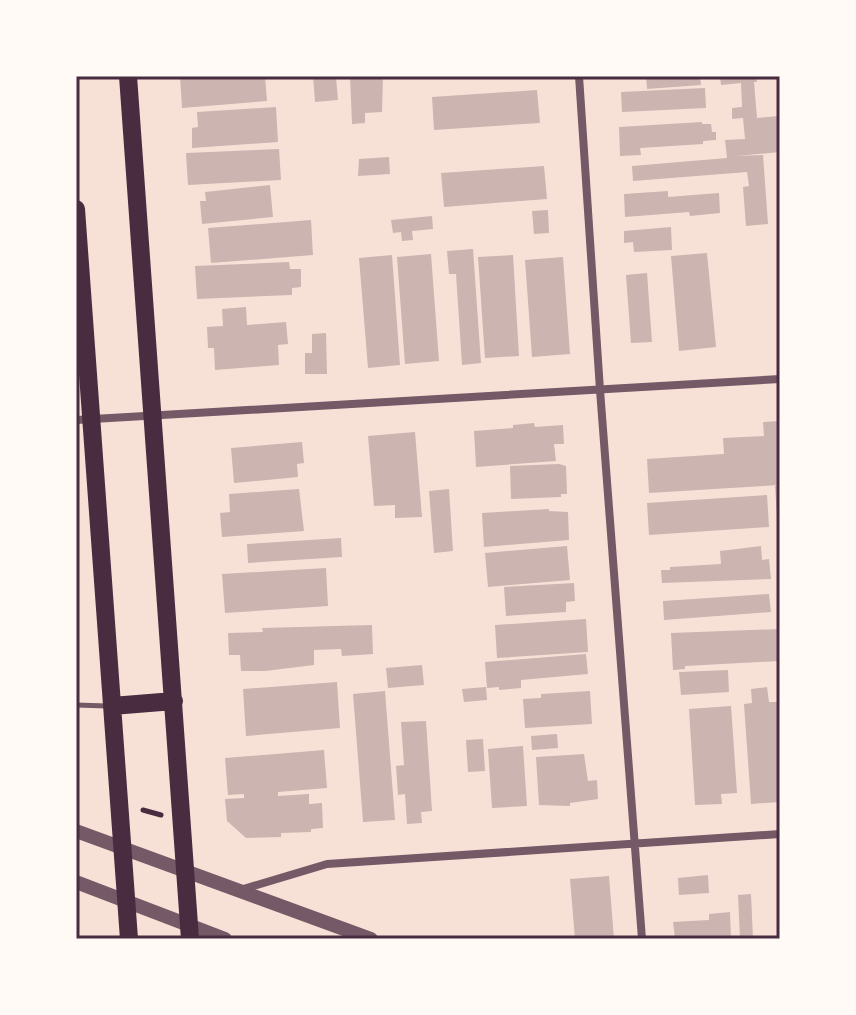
<svg xmlns="http://www.w3.org/2000/svg" width="856" height="1015" viewBox="0 0 856 1015" font-family="'PT Serif',serif">
<style>
.building{fill:#ccb4b1}
.lines{fill:none;stroke-linecap:round;stroke-linejoin:round}
.path{stroke:#4a2c40;stroke-width:5}
.service{stroke:#755966;stroke-width:5}
.minor{stroke:#755966;stroke-width:8}
.tertiary{stroke:#755966;stroke-width:14}
.primary{stroke:#4a2c40;stroke-width:18}
.neatline{fill:none;stroke:#4a2c40;stroke-width:3}
</style>
<rect width="100%" height="100%" fill="#f7e1d7"/>
<!-- building -->
<path class="building" d="M180,76H265L267,101L182,108Z
M313,76L336,77L338,100L315,102Z
M350,76H383L382,112L365,113V123L352,124Z
M646,76H700L701,85L647,89Z
M720,76H756L757,82H754L757,118L778,116L780,152L736,156L763,155L768,224L746,226L743,187L749,186L747,172L633,181L632,166L727,158L725,140L745,139L743,118L732,119V108L742,107L741,83L721,85Z
M705,88L706,108L622,112L621,92Z
M537,90L540,123L434,130L432,97Z
M276,107L278,142L192,148V128L198,127L197,112Z
M702,122V124H711L712,132H716V140L703,141V144L640,148L641,155L620,156L619,127Z
M279,149L281,180L188,185L186,153Z
M389,157L390,174L358,176L359,159Z
M544,166L547,199L444,207L441,173Z
M270,185L273,217L202,224L200,201H206L205,192Z
M668,191V197L719,193L720,213L690,216L689,212L625,217L624,194Z
M548,210L549,233L534,234L532,211Z
M432,216L433,229L412,231L413,240L402,241L401,232L393,233L391,220Z
M311,220L313,255L211,263L208,228Z
M671,227L672,250L634,252L633,242L624,243V231Z
M473,249L481,363L462,365L456,274H449L447,251Z
M707,253L716,347L679,351L671,256Z
M431,254L439,361L405,364L397,257Z
M392,255L400,365L368,368L359,258Z
M513,255L519,356L485,358L478,257Z
M563,257L570,354L532,357L525,260Z
M289,262L290,269H301V287L292,288V295L197,299L195,266Z
M647,273L652,342L631,343L626,275Z
M246,307L247,325L286,322L288,344L278,345L279,365L215,370L214,348H208L207,327L223,326L222,309Z
M326,333L327,374H305V353H312V334Z
M780,421V485L649,493L647,459L724,454L723,438L764,436L763,422Z
M534,423L535,427L563,425L564,444H554L556,461L476,467L474,431L513,428V425Z
M415,432L422,517L395,518V505L374,506L368,436Z
M302,442L304,463L297,464L298,477L234,483L231,448Z
M559,464L566,466L567,494H561V497L511,499L510,466Z
M775,486H780V532H778Z
M299,489L304,531L222,537L220,513L230,512L229,494Z
M449,489L453,551L434,553L429,491Z
M767,495L769,527L649,535L647,503Z
M549,509V511L568,512L569,540L484,547L482,513Z
M341,538L342,557L248,563L247,544Z
M567,546L570,580L488,587L485,553Z
M761,546L762,560L769,559L771,579L662,583L661,570H670V567L721,564L720,551Z
M326,568L328,606L225,613L222,574Z
M574,583L575,601L566,602V612L506,616L504,587Z
M769,594L771,612L664,620L663,601Z
M586,619L588,652L497,658L495,625Z
M372,625L373,654L342,656L341,649L314,650V665L265,671H241L240,655H229L228,633L263,632L262,628Z
M780,629V661L685,666V669L673,670L671,633Z
M586,654L588,674L521,680V688L499,690V687L487,688L485,662Z
M422,665L424,685L388,688L386,668Z
M728,670L729,692L681,695L679,672Z
M337,682L340,728L246,736L243,689Z
M486,687L487,700L464,702L462,689Z
M767,687L769,702H778L780,802L751,804L744,704L752,703L751,689Z
M385,691L395,820L363,822L353,694Z
M590,691L592,724L525,728L523,699L541,698V694Z
M731,706L737,793L721,794L722,804L695,805L689,709Z
M426,721L432,811L421,812L422,823L407,824L405,794L398,795L396,766L404,765L401,722Z
M557,734L558,748L532,750L531,736Z
M483,739L485,771L468,772L466,740Z
M523,746L527,806L492,808L488,749Z
M324,750L327,788L278,792V796L309,794V804L322,803L323,828L311,829V832L281,833V837L246,838L227,821L225,799L244,798V794L228,795L225,758Z
M584,754L588,781L597,780L598,799L570,803V806L539,805L536,757Z
M708,875L709,893L679,895L678,878Z
M609,876L614,939H575L570,879Z
M751,894L753,939H740L738,895Z
M730,912L731,939H675L673,922L709,920V914Z"/>
<g class="lines">
<!-- path -->
<path class="path" d="M143,810L161,815"/>
<!-- service -->
<path class="service" d="M76,705L107,706"/>
<!-- minor -->
<path class="minor" d="M579,76L600,390L642,939
M76,420L780,379
M240,890L327,864L780,834"/>
<!-- tertiary -->
<path class="tertiary" d="M76,831L371,939
M76,882L225,939"/>
<!-- primary -->
<path class="primary" d="M128,76L190,939
M76,209L129,939
M112,706L174,701"/>
</g>
<!-- border -->
<rect width="856" height="1015" fill="none" stroke="#fffaf5" stroke-width="156"/>
<rect x="78" y="78" width="700" height="859" class="neatline"/>
</svg>
